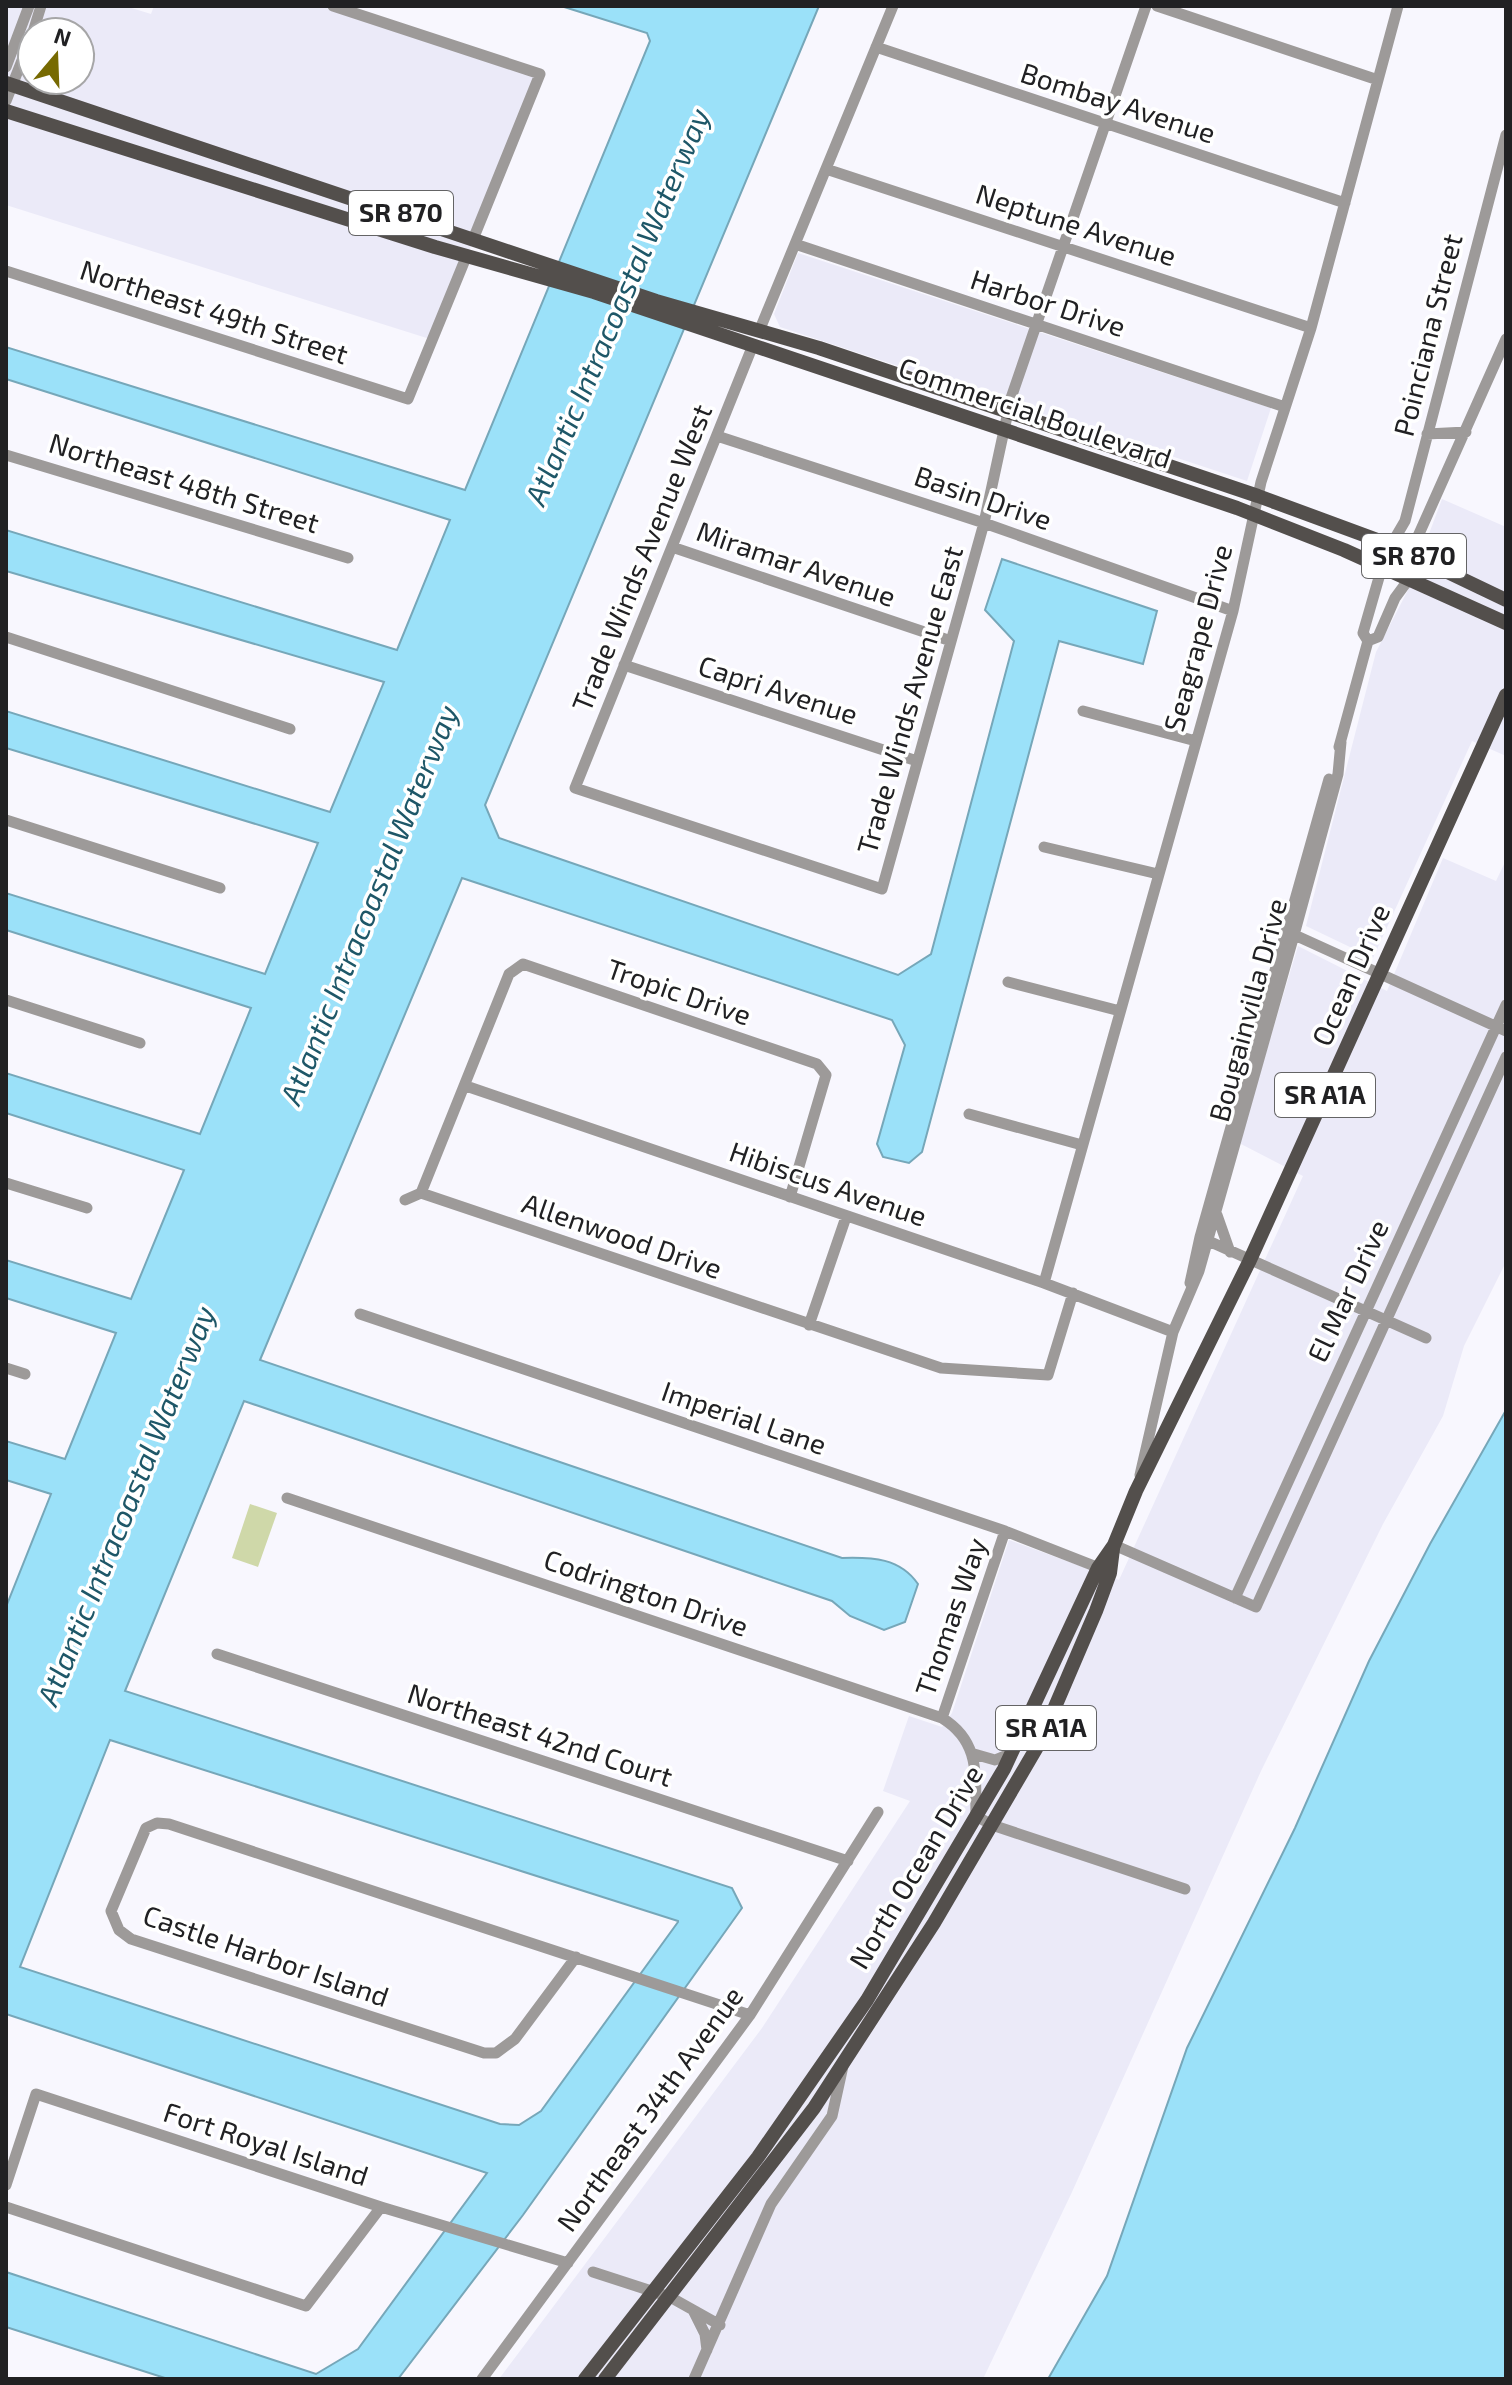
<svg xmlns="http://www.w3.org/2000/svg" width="1512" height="2385" viewBox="0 0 1512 2385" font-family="'Exo 2',sans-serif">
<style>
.built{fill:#ebeaf8;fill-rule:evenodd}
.green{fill:#cfd8a9}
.water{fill:#9be1f9;stroke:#76a7b9;stroke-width:2;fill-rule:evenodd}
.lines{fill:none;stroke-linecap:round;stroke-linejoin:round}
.minor{stroke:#9d9a99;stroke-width:11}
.major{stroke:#534f4c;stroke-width:14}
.labels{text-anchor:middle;stroke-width:7;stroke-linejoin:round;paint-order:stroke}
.shield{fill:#fff;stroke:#646465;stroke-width:2}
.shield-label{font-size:26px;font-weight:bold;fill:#212123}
.street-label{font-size:28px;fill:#212123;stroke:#fff}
.water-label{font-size:30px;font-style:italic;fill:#1e5768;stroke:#fff}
</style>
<rect width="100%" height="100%" fill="#f8f7fe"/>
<!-- built -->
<path class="built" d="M6,6H125L151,14L154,6H333L539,78L433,340L6,205ZM32,32H80V80H32Z
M798,253L1271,408L1247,481L780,327L774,314Z
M1442,499L1506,527V756L1472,741L1373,958L1306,926L1376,652L1408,590Z
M1443,858L1496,881L1506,860V1262L1464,1346L1443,1416L1383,1524L1261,1771L1072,2192L983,2379H499L762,2028L910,1801L883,1791L909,1716L942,1727L952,1713L1009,1540L1119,1580L1303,1176L1239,1143L1298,946L1387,991Z"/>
<!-- green -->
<path class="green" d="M250,1504L277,1513L258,1567L232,1558Z"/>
<!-- water -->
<path class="water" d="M561,6H819L485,805L499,838L898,975L931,954L1014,641L985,610L1002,559L1157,611L1143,664L1059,641L922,1152L909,1163L883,1157L877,1144L905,1045L892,1020L462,878L260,1360L842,1558C873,1557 900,1558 918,1584L905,1622L884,1630L850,1616L832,1601L244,1401L125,1691L732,1888L742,1908L523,2215L398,2379H168L6,2327V2272L316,2374L358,2349L487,2173L6,2014V1607L51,1494L6,1480V1441L65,1459L116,1333L6,1298V1260L131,1299L184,1170L6,1113V1073L200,1134L251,1008L6,930V893L265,974L318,843L6,748V711L330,812L384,682L6,571V530L397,650L450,520L6,379V347L465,490L650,41L647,33ZM110,1740L678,1921V1922L541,2111L519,2125L500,2124L20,1967Z
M1506,1410V2379H1048L1107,2276L1187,2048L1295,1828L1369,1661L1430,1544Z"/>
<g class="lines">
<!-- minor -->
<path class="minor" d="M333,6L540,74L474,237
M1157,6L1378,80
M33,32L41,6
M876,47L1345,203
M6,67L29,6
M6,101L32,35
M826,169L1311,328
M795,244L1285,407
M6,271L408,399L467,255
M760,329L893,6
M753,345L575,788L882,889L984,523L1011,398L1146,6
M1427,434L1466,432
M717,436L984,523L1233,611
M6,455L348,558
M1391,545L1405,521L1506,135
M672,547L951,641
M1410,554L1506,339
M6,637L290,729
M1368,641L1363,633L1382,567
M624,665L917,761
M1083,711L1196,741
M1339,747L1368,641L1378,637L1395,598L1409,579
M6,820L220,888
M1044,847L1158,874
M1288,932L1506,1031
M1008,982L1120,1011
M6,1000L140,1043
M466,1086L1044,1283L1173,1332
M969,1114L1082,1145
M6,1183L87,1208
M421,1193L509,974L523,964L817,1064L826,1075L790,1197
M405,1200L421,1193L941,1368L1048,1375L1073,1293
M1217,1215L1230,1252
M1204,1239L1426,1338
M1044,1283L1233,611L1261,482L1311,328L1398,6
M1190,1283L1200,1237L1329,779
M360,1314L1005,1531L1102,1569
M809,1325L846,1217
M6,1368L25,1374
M1140,1475L1173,1332L1199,1271L1294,935L1338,774L1341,742
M287,1498L942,1718C981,1742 975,1776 976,1816L992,1825L1185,1889
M1114,1545L1256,1607L1506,1057
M1235,1598L1506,1005
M217,1654L848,1861
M942,1718L1005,1531
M974,1754L995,1760L1012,1753
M576,1957L515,2039L496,2053H484L131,1939L119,1930L111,1911L146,1828L157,1823L169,1824L750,2015
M6,2185L36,2094L381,2207L306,2306L6,2207
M381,2207L568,2263
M593,2272L670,2297L720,2325
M693,2310L705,2334L707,2350
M482,2379L750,2015L878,1812
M694,2379L771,2204L832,2116L843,2066"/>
<!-- major -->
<path class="major" d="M6,83L656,301L819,348L1258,496L1391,545L1506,600
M6,111L435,247L594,292L1237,508L1344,550L1506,623
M585,2379L758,2157L867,2000L1004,1769L1098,1568L1114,1545L1136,1491L1249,1262L1506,695
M605,2379L814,2108L934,1923L1040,1742L1096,1611L1110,1573L1113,1549"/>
</g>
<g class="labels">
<!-- shield labels -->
<g class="shield">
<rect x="349" y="191" width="104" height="44" rx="6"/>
<rect x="1362" y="534" width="104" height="44" rx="6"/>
<rect x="1275" y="1073" width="100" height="44" rx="6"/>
<rect x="996" y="1706" width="100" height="44" rx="6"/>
</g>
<g class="shield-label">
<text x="401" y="222">SR 870</text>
<text x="1414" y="565">SR 870</text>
<text x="1325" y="1104">SR A1A</text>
<text x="1046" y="1737">SR A1A</text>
</g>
<!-- street labels -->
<g class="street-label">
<text transform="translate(1118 103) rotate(18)" y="10">Bombay Avenue</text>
<text transform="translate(1076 225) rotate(18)" y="10">Neptune Avenue</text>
<text transform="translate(1048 303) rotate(18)" y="10">Harbor Drive</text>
<text transform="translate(214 312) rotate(18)" y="10">Northeast 49th Street</text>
<text transform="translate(1428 335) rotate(-76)" y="10">Poinciana Street</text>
<text transform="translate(1035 413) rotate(19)" y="10">Commercial Boulevard</text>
<text transform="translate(184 483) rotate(17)" y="10">Northeast 48th Street</text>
<text transform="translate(983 498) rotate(19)" y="10">Basin Drive</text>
<text transform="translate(642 558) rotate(-68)" y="10">Trade Winds Avenue West</text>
<text transform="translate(796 564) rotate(19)" y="10">Miramar Avenue</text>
<text transform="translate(1198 638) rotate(-75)" y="10">Seagrape Drive</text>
<text transform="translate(778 690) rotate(18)" y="10">Capri Avenue</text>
<text transform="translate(910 700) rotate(-74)" y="10">Trade Winds Avenue East</text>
<text transform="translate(1351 975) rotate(-66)" y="10">Ocean Drive</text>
<text transform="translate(679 992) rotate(19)" y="10">Tropic Drive</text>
<text transform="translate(1248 1010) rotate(-75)" y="10">Bougainvilla Drive</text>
<text transform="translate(828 1184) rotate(19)" y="10">Hibiscus Avenue</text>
<text transform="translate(622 1236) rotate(19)" y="10">Allenwood Drive</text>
<text transform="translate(1348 1291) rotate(-65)" y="10">El Mar Drive</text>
<text transform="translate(744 1418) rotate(19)" y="10">Imperial Lane</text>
<text transform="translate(646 1593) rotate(19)" y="10">Codrington Drive</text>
<text transform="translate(951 1617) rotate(-71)" y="10">Thomas Way</text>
<text transform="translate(540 1735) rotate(18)" y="10">Northeast 42nd Court</text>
<text transform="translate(916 1867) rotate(-59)" y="10">North Ocean Drive</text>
<text transform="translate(266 1956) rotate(19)" y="10">Castle Harbor Island</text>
<text transform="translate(650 2109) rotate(-54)" y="10">Northeast 34th Avenue</text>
<text transform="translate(266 2144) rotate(18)" y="10">Fort Royal Island</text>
</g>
<!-- water labels -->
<g class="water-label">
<text transform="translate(618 307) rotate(-67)" y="10">Atlantic Intracoastal Waterway</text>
<text transform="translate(370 905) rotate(-68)" y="10">Atlantic Intracoastal Waterway</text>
<text transform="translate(127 1506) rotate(-68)" y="10">Atlantic Intracoastal Waterway</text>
</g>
</g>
<!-- border -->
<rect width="1512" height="2385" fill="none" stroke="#212123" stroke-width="16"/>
<!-- north arrow -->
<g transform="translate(56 56) rotate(19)"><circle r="38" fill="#ffffff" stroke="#a6a6a7" stroke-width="2"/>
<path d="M0-6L14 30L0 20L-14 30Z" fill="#776a02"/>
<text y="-12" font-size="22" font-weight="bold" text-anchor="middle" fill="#212123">N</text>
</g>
</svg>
